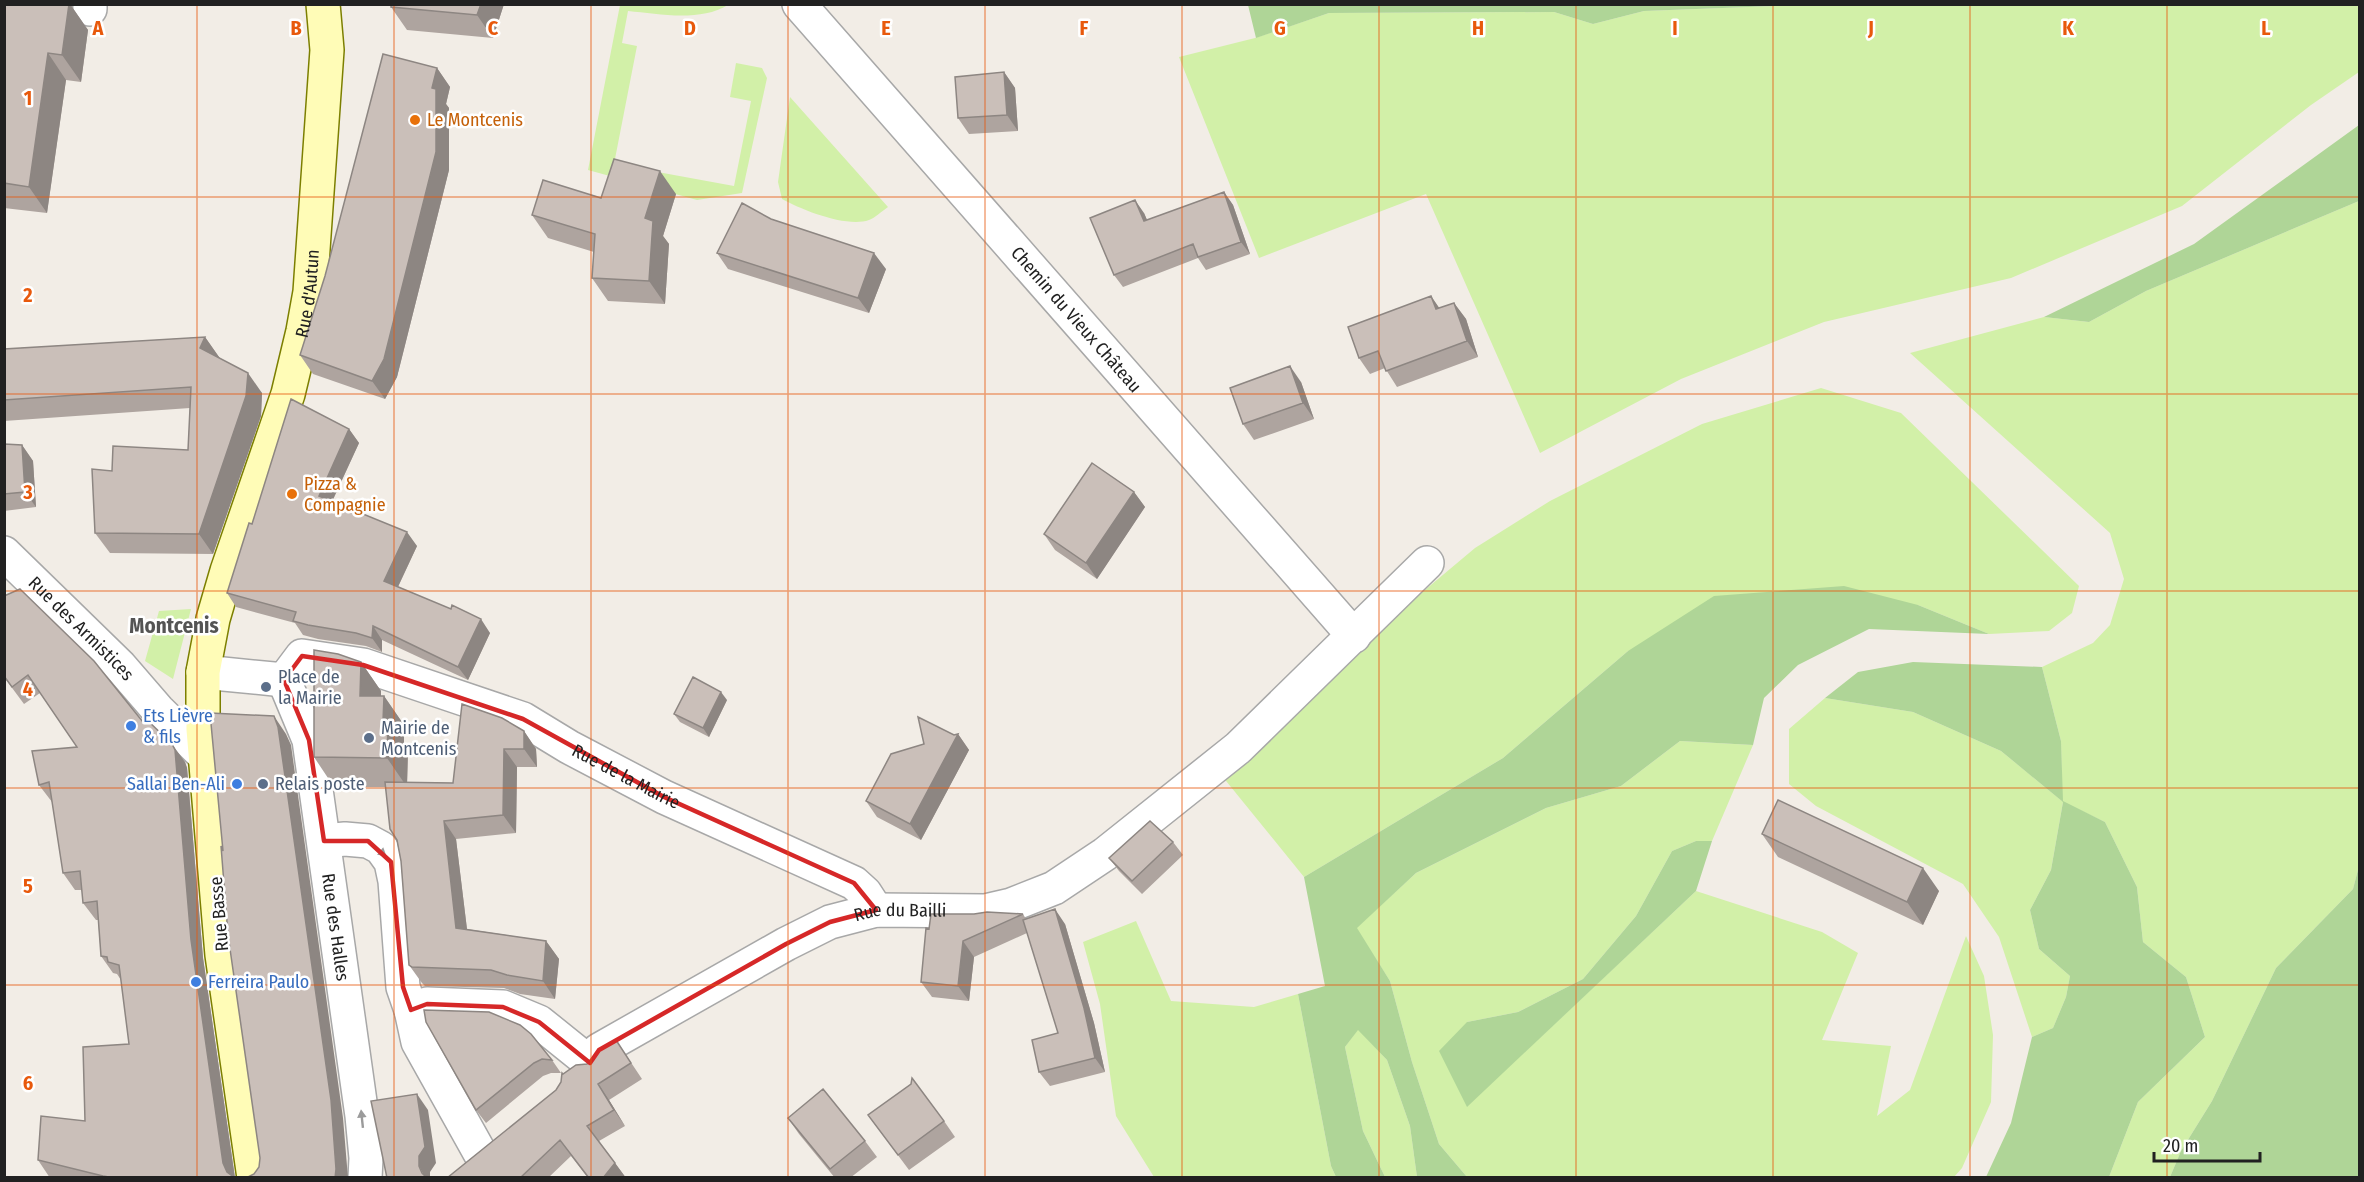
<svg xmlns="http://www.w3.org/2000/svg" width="2364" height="1182" viewBox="0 0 2364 1182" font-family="'Fira Sans Condensed',sans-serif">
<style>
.grass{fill:#d2f0a8}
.forest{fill:#afd597}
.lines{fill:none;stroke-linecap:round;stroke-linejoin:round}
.street-casing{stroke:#a8a8a8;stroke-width:36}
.secondary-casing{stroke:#7c7f00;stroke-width:36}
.street{stroke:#fff;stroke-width:33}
.secondary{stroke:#fffcb7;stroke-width:33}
.wall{fill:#aea49f}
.shaded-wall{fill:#8d8682}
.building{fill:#cabfb9;stroke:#8d8682;stroke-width:1.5}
.oneway{fill:#9b9b9b}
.marked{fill:none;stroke:#d62828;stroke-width:4.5;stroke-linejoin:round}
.grid{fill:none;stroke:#e8590c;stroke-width:1.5;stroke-opacity:0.55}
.food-dot{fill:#e8710a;stroke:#fff;stroke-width:2}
.service-dot{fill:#5c6f8a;stroke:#fff;stroke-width:2}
.shop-dot{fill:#3f7fe0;stroke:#fff;stroke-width:2}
.labels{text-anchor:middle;stroke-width:5;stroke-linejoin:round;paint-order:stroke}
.food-label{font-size:18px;fill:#c56008;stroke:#fff;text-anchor:start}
.street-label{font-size:18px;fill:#212121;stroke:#fff}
.service-label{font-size:18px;fill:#4e5e75;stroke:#fff;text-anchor:start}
.shop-label{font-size:18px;fill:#366cbe;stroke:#fff;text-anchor:start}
.quarter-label{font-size:21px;font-weight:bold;fill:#545454;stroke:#fff}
.grid-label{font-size:20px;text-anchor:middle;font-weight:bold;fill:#e8590c;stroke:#fff;stroke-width:5;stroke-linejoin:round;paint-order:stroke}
</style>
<rect width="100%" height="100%" fill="#f2ede6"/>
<!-- grass -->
<path class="grass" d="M1775,4L2360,5L2359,72L2311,105L2182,206L2011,278L1824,322L1681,379L1540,453L1426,194L1259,258L1179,57L1255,38L1329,13L1554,12L1593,24L1644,11L1775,6Z
M620,5H728C700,22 659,14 628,11L622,43L637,46L614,164L734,186L751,101L730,97L736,63L762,68L767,78L742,193L697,200L588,170Z
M790,97L888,207C882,211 875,218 869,220C847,228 802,210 782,199L778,182Z
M2359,201V866L2353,889L2276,968L2212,1101L2181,1151L2170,1177H2109L2138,1102L2205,1037L2186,977L2143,942L2137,887L2105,822L2063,802L2051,870L2030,910L2039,949L2070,976L2066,997L2053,1028L2032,1037L1999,937L1963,884L1816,806L1789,784V729L1825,698L1913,712L2001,751L2062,801L2061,741L2042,667L2093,643L2110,625L2124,579L2110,533L1910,353L2044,317L2089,322L2146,291Z
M1821,388L1901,413L2079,586L2072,613L2049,631L1989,634L1918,605L1628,651L1503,758L1304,877L1222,776L1273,731L1413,600L1475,548L1550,501L1702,424Z
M191,609L173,679L145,661L159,611Z
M1680,741L1753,745L1712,841H1696L1672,851L1636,916L1583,979L1518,1012L1467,1022V1106L1696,891L1822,932L1858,953L1822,1040L1891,1046L1877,1116L1910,1090L1966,936L1984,976L1993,1035L1991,1102L1962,1168L1954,1177H1467L1439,1144L1412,1062L1390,981L1356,928L1416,873L1546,808L1621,786Z
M1136,921L1171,1001L1254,1007L1298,994L1331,1166L1336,1177H1154L1116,1116L1100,1004L1083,942Z
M1358,1029L1387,1060L1410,1126L1417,1177H1385L1363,1131L1345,1047Z"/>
<!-- forest -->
<path class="forest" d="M1775,4V6L1644,11L1593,24L1554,12L1329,13L1256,38L1248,5Z
M2359,125V201L2146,291L2089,322L2044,317L2194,244Z
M1844,586L1918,605L1989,634L1869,629L1798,665L1764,698L1753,745L1680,741L1621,786L1546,808L1416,873L1357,928L1390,981L1412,1062L1439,1144L1467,1177H1417L1410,1126L1387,1060L1358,1030L1345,1047L1363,1131L1385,1177H1336L1331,1166L1298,994L1325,986L1304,877L1503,758L1628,651L1714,596Z
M1913,662L2042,667L2061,741L2063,801L2105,822L2137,887L2143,942L2186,977L2205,1037L2138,1102L2109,1177H1986L2011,1123L2032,1037L2053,1028L2066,997L2070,976L2039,949L2030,910L2051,870L2063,802L2001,751L1913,712L1825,698L1858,672Z
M1696,841H1712L1696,891L1467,1107L1439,1051L1467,1022L1518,1012L1583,979L1636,916L1672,851Z
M2359,866V1177H2170L2181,1151L2212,1101L2276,968L2353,889Z"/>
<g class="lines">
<!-- street casing -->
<g class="street-casing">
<g id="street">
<path id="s1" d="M799,4L1354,636"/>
<path d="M90,9V4"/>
<path id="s2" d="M4,553L120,666L158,710L206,757"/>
<path id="s3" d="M203,672L284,680L302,656L363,665L523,719L569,747L664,797L854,883L865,893L876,910"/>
<path id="s4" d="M284,680L309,740L362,1116L366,1158L365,1178"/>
<path d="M324,841L345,839L368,841L381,848L391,862L395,881L403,987L411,1010L418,1042L480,1153"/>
<path id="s5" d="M411,1010L427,1004L503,1007L539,1022L590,1063L599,1050L786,944L830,922L876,910L985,911L1011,905L1054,888L1105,854L1238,748L1427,563"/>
</g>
</g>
<!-- secondary casing -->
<g class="secondary-casing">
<g id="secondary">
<path id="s6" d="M254,1178L222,955L203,729V672L213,619L227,571L288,394L303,331L310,292L327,50L323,4"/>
</g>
</g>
<!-- street -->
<use href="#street" class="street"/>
<!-- secondary -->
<use href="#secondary" class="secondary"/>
</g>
<!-- wall -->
<path class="wall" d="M4,4H70L88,30L81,82L66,80L47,213L4,208Z
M391,4H504L493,38L407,30L391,7Z
M437,68L450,87L446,104L449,108V170L397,377L385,399L313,374L300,355Z
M1004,72L1015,88L1018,131L969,134L958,118Z
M1224,192L1233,205L1250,254L1206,270L1198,258L1123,287L1114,275L1144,213L1147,220Z
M676,194L663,236L669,244L665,304L608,301L592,278L594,252L548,238L532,215L601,198Z
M717,253L886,269L869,313L728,269Z
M1431,296L1439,308L1454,303L1466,319L1478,357L1397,387L1385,368L1370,374L1359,358Z
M205,337L219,357L262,393L261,416L213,554L110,553L95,533L112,471L188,450L190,408L4,421V349Z
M1301,382L1314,419L1254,440L1243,424Z
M349,429L359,443L332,502L417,546L398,587L490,633L468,680L382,640V652L366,646L318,639L303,635L295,623L236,607L227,593L252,524Z
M4,444L22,445L33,461L36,507L4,511Z
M1134,492L1145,507L1097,579L1055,550L1044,534Z
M4,596L143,722L185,762L187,768L203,958L235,1178H50L38,1160L85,1121L129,1044L121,980L117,974L113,973L101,956L98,920H96L83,903L82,890H75L63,873L52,802L39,785L77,747L40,693L24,704L4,677Z
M361,662L381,691V696H384L404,725V745L408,750L407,782L453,783L524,731L536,749L537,767H517L516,833L456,839L467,929L546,941L559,959L555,999L520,994L504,988L425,986L422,983L409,965L401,861L385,787H334L314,757Z
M727,700L709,737L680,722L674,714Z
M958,734L969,750L921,840L877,817L866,801L954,735Z
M1762,834L1939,891L1923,925L1778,857Z
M1173,842L1183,855L1142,894L1119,871L1109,858Z
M1023,914L1026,919L1065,924L1094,1023L1105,1072L1050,1086L1039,1072L1058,1033L1027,933L974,957L969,1001L932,997L921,982L929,929Z
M426,1022L552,1060L561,1073H551L543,1076L486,1123L476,1110Z
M616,1040L642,1079L609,1100L625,1126L599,1141L626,1178H588L571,1156L548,1178H447L556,1090L561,1082L563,1074L587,1064Z
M868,1115L944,1121L955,1137L909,1170Z
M788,1118L865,1141L877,1157L850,1178H835L799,1134Z"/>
<!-- shaded-wall -->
<path class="shaded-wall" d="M69,4H70L88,30L81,82L62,55Z
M481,4H504L493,38L477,15Z
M48,53L66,80L47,213L29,187Z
M437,68L450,87L446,104L449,108V170L397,377L385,399L372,381L432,88Z
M1004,72L1015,88L1018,131L1007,115Z
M660,171L676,194L663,236L669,244L665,304L649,281L645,218Z
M1224,192L1233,205L1250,254L1241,242Z
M1135,200L1144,213L1153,234L1144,221Z
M874,253L886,269L869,313L858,298Z
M1431,296L1442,312L1436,309Z
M1454,303L1466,319L1478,357L1467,341Z
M205,337L219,357L214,368L200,348Z
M1290,366L1301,382L1314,419L1303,403Z
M248,373L262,393L261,416L213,554L199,534Z
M349,429L359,443L328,510L319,496Z
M22,445L33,461L36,507L25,492Z
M1134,492L1145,507L1097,579L1086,563Z
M407,532L417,546L394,595L384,581Z
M481,619L490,633L468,680L458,667Z
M373,626L382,640V652L372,638Z
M361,662L381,691V725L360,696Z
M721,692L727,700L709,737L703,728Z
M384,696L404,725V745L408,750L407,787L387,758L383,721Z
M274,716L286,734L291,745L343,1118L348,1178H335Z
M524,731L536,749L537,767L524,749Z
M958,734L969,750L921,840L910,824Z
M172,744L185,762L187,768L203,958L235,1178L227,1172L223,1163L191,940Z
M504,749L517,767L516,833L503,815Z
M444,821L456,839L469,946L456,928Z
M1923,868L1939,891L1923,925L1907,902Z
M1055,909L1065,924L1094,1023L1105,1072L1095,1058Z
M546,941L559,959L555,999L543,981Z
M963,941L974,957L969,1001L958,986Z
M598,1084L609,1100L625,1126L614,1110Z
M417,1094L428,1110L436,1163L430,1172V1178H425L419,1166Z
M615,1163L626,1178H603Z"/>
<!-- building -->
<path class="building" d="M4,4H69L62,55L48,53L29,187L4,183Z
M391,4H481L477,15L391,7Z
M383,54L437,68L432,88L436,89V152L384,359L372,381L300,355L325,276Z
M1004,72L1007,115L958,118L955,77Z
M614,159L660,171L645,218L653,221L649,281L592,278L595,234L532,215L543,180L601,198Z
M1224,192L1241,242L1198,257L1193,244L1114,275L1090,218L1135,200L1144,221Z
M742,203L771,219L874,253L858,298L717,253Z
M1431,296L1436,309L1454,303L1467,341L1386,371L1378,351L1359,358L1348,327Z
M205,337L200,348L248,373L246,396L199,534L95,533L92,469L112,471L113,446L188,450L191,387L4,400V349Z
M1290,366L1303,403L1243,424L1230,388Z
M291,399L349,429L319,496L407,532L384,581L451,609L452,605L481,619L458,667L373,626L372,638L356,633L308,625L293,621L296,612L227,593L249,523L252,524Z
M4,444L22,445L25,492L4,494Z
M1092,463L1134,492L1086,563L1044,534Z
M20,589L94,661L143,722L147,720L172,744L175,750L191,940L223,1163L227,1172L235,1178H115L103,1176L38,1160L41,1116L85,1121L83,1047L129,1044L119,965L108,962L107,957L101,956L97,901L83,903L80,871L63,873L49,782L39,785L32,751L77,747L28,675L12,687L4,676V596Z
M314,650L338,654L361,662L360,696H384L383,721H388L387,758L314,757Z
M693,677L721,692L703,728L674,714Z
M462,704L502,718L524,731V749H504L503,815L444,821L456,928L546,941L543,981L507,975L491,970L412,967L409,965L401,861L397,840L390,829L385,782L453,783Z
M210,713L274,716L278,727L331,1100L336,1169L335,1178H246L254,1174L259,1167L260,1158L228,935L221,846L223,851Z
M918,717L954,735L958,734L910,824L866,801L891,754L924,744Z
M1778,800L1923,868L1907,902L1762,834Z
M1150,821L1173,842L1132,881L1109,858Z
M1055,909L1084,1008L1095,1058L1039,1072L1032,1040L1058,1033L1023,920Z
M987,912L1023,914L963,941L958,986L921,982L926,928L929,929L931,914H974Z
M424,1010L489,1012L520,1025L531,1034L552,1060L542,1059L534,1063L476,1110L426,1022Z
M616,1040L631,1063L598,1084L614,1110L587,1126L615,1163L603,1178H589L560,1140L520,1178H447L556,1090L561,1082L562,1073L563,1074L576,1065L587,1064L601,1048Z
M912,1078L944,1121L898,1155L868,1115L911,1084Z
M823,1089L865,1141L830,1169L788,1118Z
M417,1094L425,1147L419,1156V1166L422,1173L427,1178H387L371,1101Z"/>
<!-- one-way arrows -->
<defs><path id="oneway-solid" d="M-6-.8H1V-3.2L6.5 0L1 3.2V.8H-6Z" transform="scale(1.5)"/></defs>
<g class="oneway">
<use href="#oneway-solid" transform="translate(379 850) rotate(40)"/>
<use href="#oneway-solid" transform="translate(362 1119) rotate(-96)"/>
</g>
<!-- marked area -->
<path class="marked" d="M302,656L363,665L523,719L664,797L854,883L876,910L830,922L786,944L599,1050L590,1063L539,1022L503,1007L427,1004L411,1010L403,987L391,862L368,841H324L309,740L284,680Z"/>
<!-- grid -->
<path class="grid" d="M197,4V1178M394,4V1178M591,4V1178M788,4V1178M985,4V1178M1182,4V1178M1379,4V1178M1576,4V1178M1773,4V1178M1970,4V1178M2167,4V1178M4,197H2360M4,394H2360M4,591H2360M4,788H2360M4,985H2360"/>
<!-- markers -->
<g class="food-dot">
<circle cx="415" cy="120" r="6"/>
<circle cx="292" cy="494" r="6"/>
</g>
<g class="service-dot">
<circle cx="266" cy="687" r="6"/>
<circle cx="369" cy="738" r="6"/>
<circle cx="263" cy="784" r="6"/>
</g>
<g class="shop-dot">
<circle cx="131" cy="726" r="6"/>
<circle cx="237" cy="784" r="6"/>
<circle cx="196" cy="982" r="6"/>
</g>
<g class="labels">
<!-- food labels -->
<g class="food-label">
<text x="427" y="126">Le Montcenis</text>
<text x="304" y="490">Pizza &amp;<tspan x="304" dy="21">Compagnie</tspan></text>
</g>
<!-- street labels -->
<g class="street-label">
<text dy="6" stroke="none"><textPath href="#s6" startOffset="903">Rue d'Autun</textPath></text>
<text dy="6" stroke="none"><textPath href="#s1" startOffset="420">Chemin du Vieux Château</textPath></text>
<text dy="6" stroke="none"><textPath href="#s2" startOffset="108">Rue des Armistices</textPath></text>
<text dy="6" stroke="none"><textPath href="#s3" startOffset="460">Rue de la Mairie</textPath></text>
<text transform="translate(219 914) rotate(-95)" y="6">Rue Basse</text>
<text dy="6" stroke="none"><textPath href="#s5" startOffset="549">Rue du Bailli</textPath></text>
<text dy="6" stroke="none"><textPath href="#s4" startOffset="254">Rue des Halles</textPath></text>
</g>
<!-- service labels -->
<g class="service-label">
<text x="278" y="683">Place de<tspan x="278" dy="21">la Mairie</tspan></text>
<text x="381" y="734">Mairie de<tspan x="381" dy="21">Montcenis</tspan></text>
<text x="275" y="790">Relais poste</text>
</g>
<!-- shop labels -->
<g class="shop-label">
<text x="143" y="722">Ets Lièvre<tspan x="143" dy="21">&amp; fils</tspan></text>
<text x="225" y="790" text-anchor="end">Sallai Ben-Ali</text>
<text x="208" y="988">Ferreira Paulo</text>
</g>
<!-- quarter labels -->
<g class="quarter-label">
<text x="174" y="633">Montcenis</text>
</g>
</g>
<g class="grid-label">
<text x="98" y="35">A</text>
<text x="296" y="35">B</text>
<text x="493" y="35">C</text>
<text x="690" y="35">D</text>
<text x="886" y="35">E</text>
<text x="1084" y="35">F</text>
<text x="1280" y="35">G</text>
<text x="1478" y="35">H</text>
<text x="1675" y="35">I</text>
<text x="1871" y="35">J</text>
<text x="2068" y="35">K</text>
<text x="2266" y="35">L</text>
<text x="28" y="105">1</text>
<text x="28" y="302">2</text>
<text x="28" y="499">3</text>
<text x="28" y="696">4</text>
<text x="28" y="893">5</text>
<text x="28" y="1090">6</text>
</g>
<!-- border -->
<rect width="2364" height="1182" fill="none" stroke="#212121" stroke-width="12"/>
<!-- scale -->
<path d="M2154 1152v9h106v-9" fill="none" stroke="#212121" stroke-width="3"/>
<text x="2163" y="1152" font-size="18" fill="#212121" stroke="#ffffff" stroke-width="4.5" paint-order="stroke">20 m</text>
</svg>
